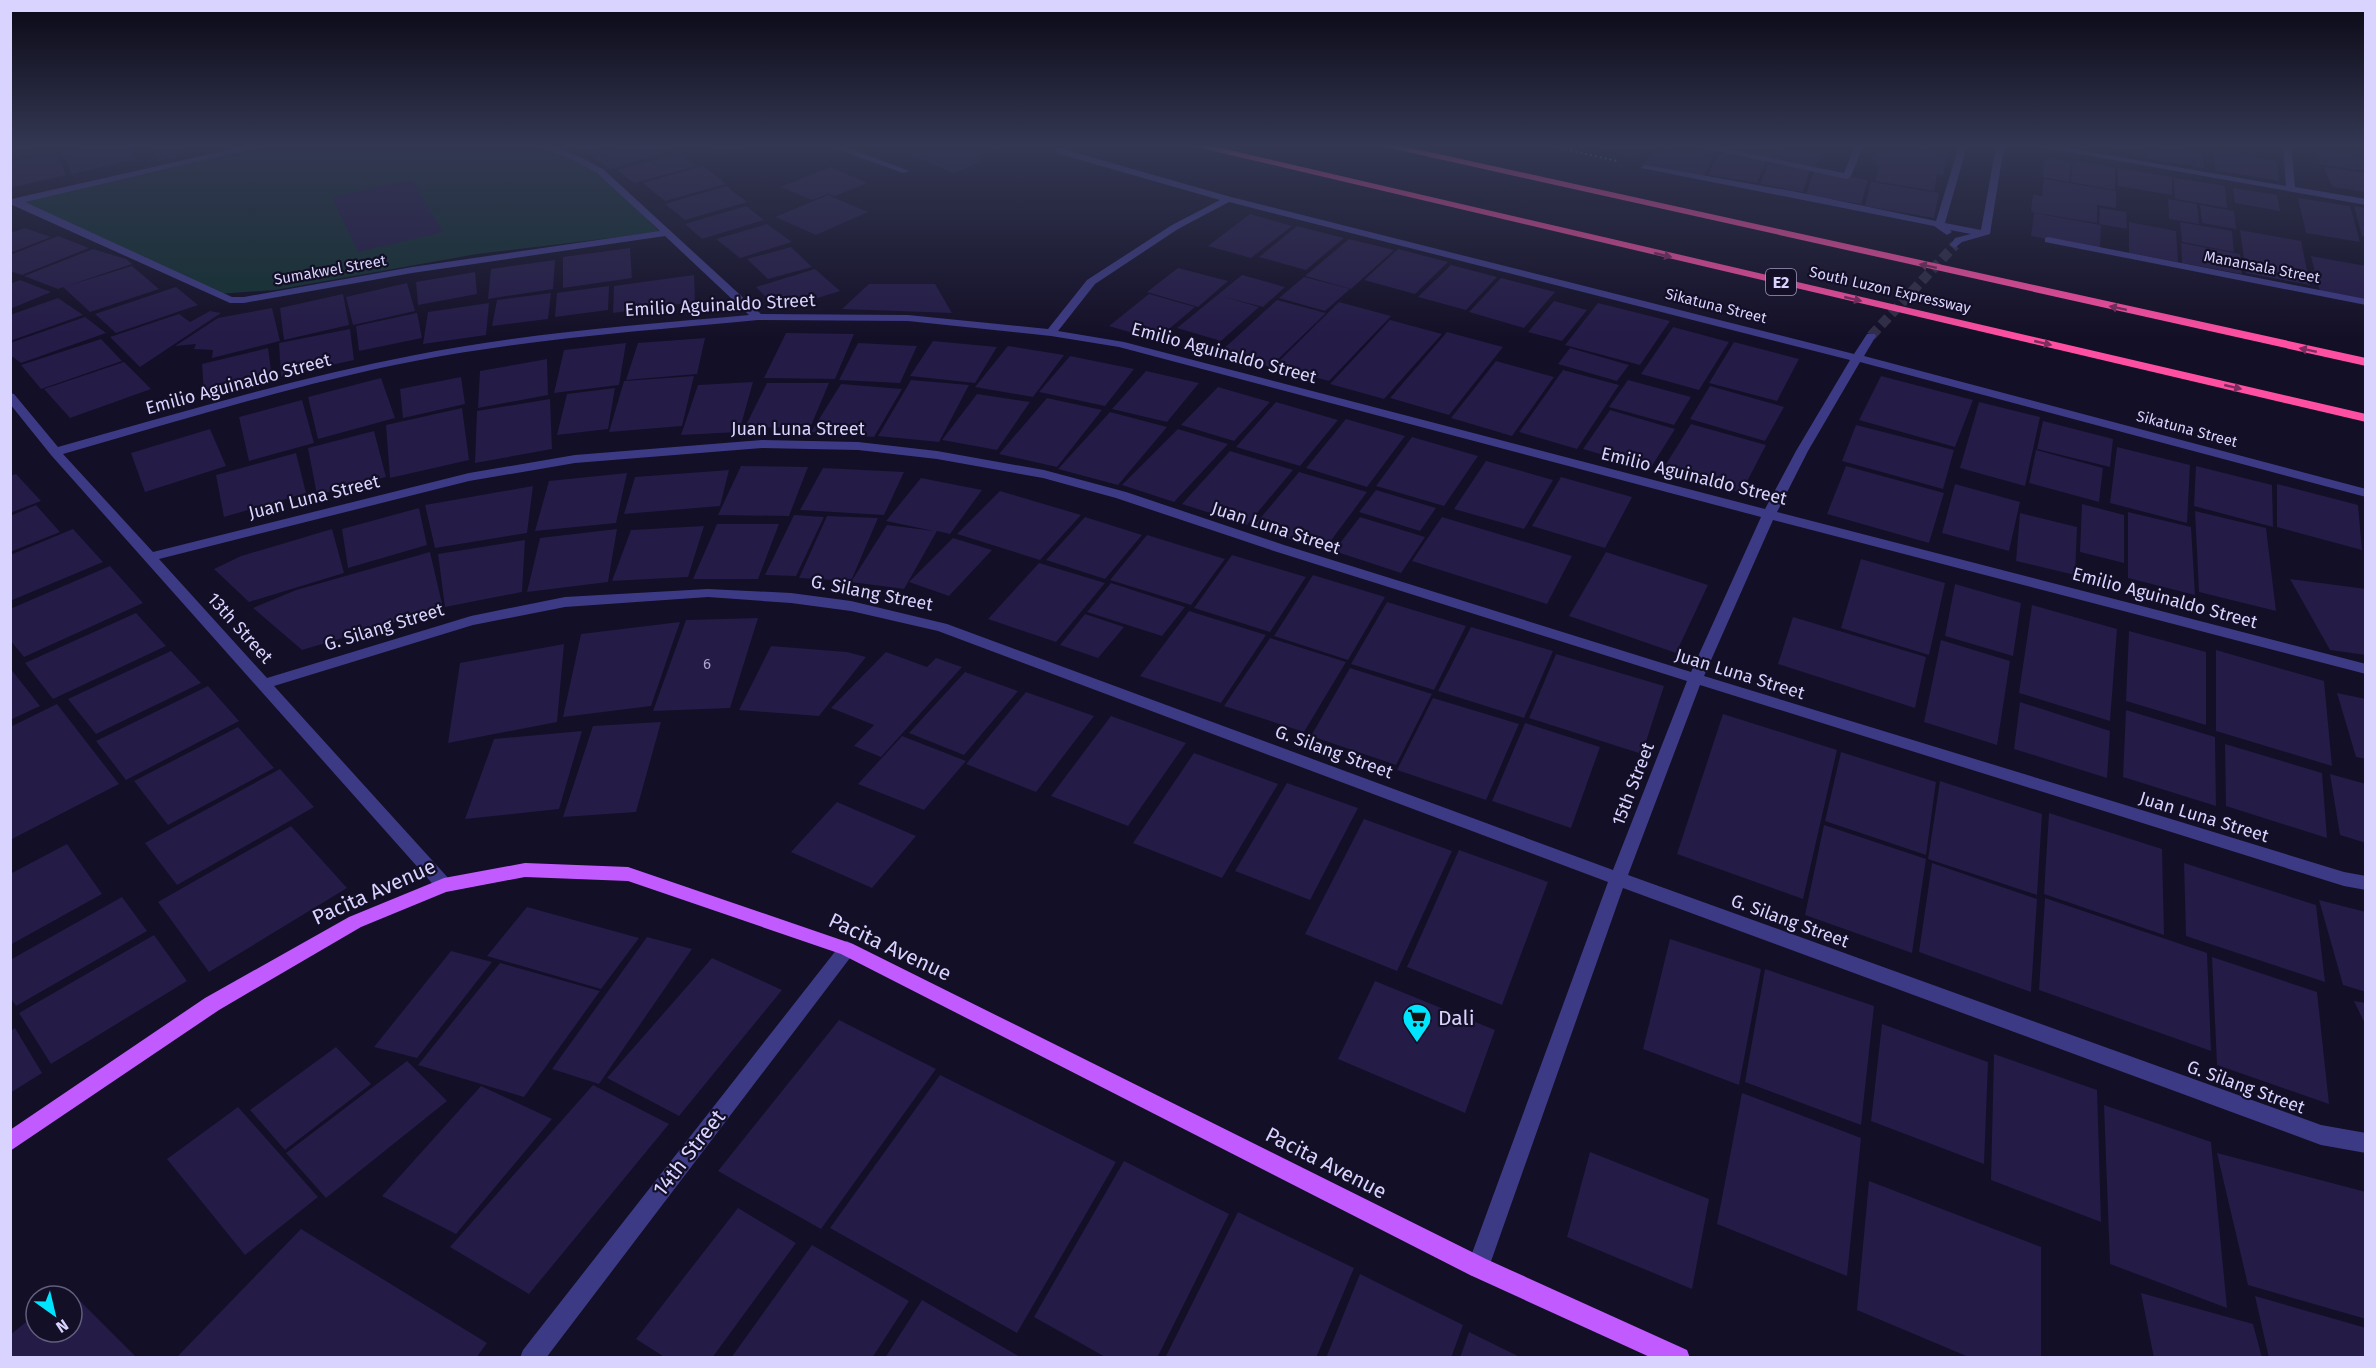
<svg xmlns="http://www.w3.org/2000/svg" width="2376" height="1368" viewBox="0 0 2376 1368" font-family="'Fira Sans',sans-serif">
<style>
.green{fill:#12302f}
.building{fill:#241b47}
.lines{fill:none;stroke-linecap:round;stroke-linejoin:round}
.minor-tunnel{stroke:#312d47;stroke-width:10;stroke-dasharray:10 5;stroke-linecap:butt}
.path{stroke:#2fb8b0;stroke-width:2;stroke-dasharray:2 3;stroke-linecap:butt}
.minor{fill:#3d3a85;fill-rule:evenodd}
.major{fill:#c25bff;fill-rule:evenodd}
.highway{fill:#ff4fa3;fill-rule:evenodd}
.oneway{fill:#7d2c5e}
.labels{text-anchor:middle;stroke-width:4.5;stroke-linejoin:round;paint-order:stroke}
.far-street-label{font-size:15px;fill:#d9d4ff;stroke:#130f26}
.number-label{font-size:15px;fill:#aca6d1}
.shield{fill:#130f26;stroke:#9e99be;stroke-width:1.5}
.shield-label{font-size:16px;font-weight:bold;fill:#d9d4ff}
.street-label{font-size:18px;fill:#d9d4ff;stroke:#130f26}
.near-street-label{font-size:21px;fill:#d9d4ff;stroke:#130f26}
.near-poi-label{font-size:21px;fill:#d9d4ff;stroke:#130f26;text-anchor:start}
</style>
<rect width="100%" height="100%" fill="#130f26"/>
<!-- green -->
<path class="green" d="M262,146H533L568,155L599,172L660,232L477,254L275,290L218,294L19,201Z"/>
<!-- building -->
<path class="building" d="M10,146H36L39,153L10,159Z
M80,146H129L136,159L72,174L61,150Z
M150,146H185L190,154L159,161Z
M566,146H612L593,155Z
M616,146H672L677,149L610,169L592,157Z
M708,146H744V147L718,157L700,149Z
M888,146L948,148L1005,146L976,158L982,161L954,173Z
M1596,146H1659L1630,159Z
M1663,146H1671L1715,154L1704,176L1641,165Z
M1734,146H1790L1823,152L1815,168L1731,152Z
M1879,146L1918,149L1914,146H1932L1929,151L1947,154L1943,175L1937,174L1934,191L1875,181L1880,165L1874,164Z
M2104,146H2152L2141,157Z
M2155,146H2182L2202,150L2204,168L2143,158Z
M2314,146L2366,154V171L2319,164Z
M2214,151L2277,161L2279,181L2215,170Z
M55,152L66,175L10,188V162Z
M679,153L696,166L634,183L617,170Z
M1719,153L1766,161L1757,183L1708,175Z
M2045,158L2071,162L2069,182L2043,177Z
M2073,161L2115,168V190L2071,182Z
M1769,163L1810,170L1803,192L1760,184Z
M703,166L726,184L665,201L643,183Z
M830,167L867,183L835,196L827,194L812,200L781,187Z
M2324,167L2366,173V192L2332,187Z
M2118,168L2172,177V195L2118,186Z
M1814,171L1868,180L1861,204L1806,195Z
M2174,178L2225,186L2227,208L2175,199Z
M2044,179L2116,191V208L2097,205V223L2031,212L2033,194L2042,196Z
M412,180L443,232L358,252L332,197Z
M1871,182L1939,193L1934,218L1865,206Z
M726,186L747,202L685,220L665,204Z
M2233,188L2277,195L2280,211L2235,203Z
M828,195L868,212L816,235L775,217Z
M2298,198L2350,206L2360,242L2306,233Z
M2168,199L2197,204L2199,224L2169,219Z
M2200,205L2234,211L2236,229L2202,223Z
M746,206L764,220L702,239L685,224Z
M2354,206L2366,208V237L2362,236Z
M2100,208L2126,212L2127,229L2099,224Z
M2034,213L2101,225L2100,249L2031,236Z
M1250,214L1292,226L1251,258L1208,246Z
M2129,222L2176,231L2178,262L2129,253Z
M2180,222L2232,231L2234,252L2182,242Z
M767,224L792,242L740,258L716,239Z
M1297,226L1344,238L1306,270L1259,257Z
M25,228L51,237L10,253V233Z
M2240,230L2301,241L2310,285L2246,273Z
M58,236L89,248L22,275L10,271V255Z
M1349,239L1394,250L1351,289L1305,276Z
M2181,243L2240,254L2242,274L2182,263Z
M791,247L812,267L768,279L747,259Z
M630,248L632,278L563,288V257Z
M93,249L126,259L132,264L67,286L132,266L159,289L90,312L63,287L58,289L24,276Z
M1398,249L1448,262L1415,294L1364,280Z
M2311,256L2366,266V300L2320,292Z
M555,260L553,289L488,299L491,269Z
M1451,265L1497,277L1466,310L1418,297Z
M1178,268L1228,281L1198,307L1147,292Z
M815,269L840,291L779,310L756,287Z
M475,272L477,294L418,305L416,282Z
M694,275L695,302L613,313L614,286Z
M1242,275L1285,287L1263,307L1221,296L1259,307L1221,341L1177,328Z
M1304,277L1350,289L1325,311L1279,298Z
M1501,278L1555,292L1524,328L1469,312Z
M20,280L51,292L10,309V284Z
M407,283L415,311L353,325L346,297Z
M869,284H935L952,313L842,309Z
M609,286L608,310L555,317L557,293Z
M176,287L198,305L116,333L95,314Z
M551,293L548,319L492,326L497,300Z
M343,294L349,325L284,340L280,308Z
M1149,294L1195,307L1156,340L1109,326Z
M58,298L83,315L10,341V315Z
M1277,300L1326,313L1270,367L1219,353Z
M1554,301L1587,310L1562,341L1528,332Z
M1339,302L1391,316L1329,381L1274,366Z
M489,303L486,335L423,344L428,312Z
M1598,303L1670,321L1640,365L1565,345Z
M272,308L280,341L212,358L213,350L194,349L196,344L175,346L218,318Z
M210,311L221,313L140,367L110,337L179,314L190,322Z
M417,313L422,338L359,351L356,326Z
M85,317L106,333L21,363L10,355V343Z
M1390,320L1442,334L1384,399L1330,384Z
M1673,327L1729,342L1699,390L1641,374Z
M350,329L354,360L281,376L279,343Z
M1447,332L1503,347L1449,415L1390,398Z
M786,333L854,334L835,379L764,378Z
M705,338L697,374L626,380L638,343Z
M101,339L122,361L41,389L21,365Z
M933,341L997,347L975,383L910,376Z
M1734,342L1799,359L1777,401L1709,383Z
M626,343L619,385L554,393L564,350Z
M858,343L917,346L900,383L839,380Z
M1008,346L1064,355L1033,397L975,387Z
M268,348L272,377L204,393L202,364Z
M1570,348L1629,365L1617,381L1558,364Z
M1070,356L1134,369L1105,406L1039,392Z
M547,359L548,395L478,408L480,371Z
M1496,361L1554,377L1512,436L1451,418Z
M124,362L151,389L70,418L44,389Z
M1563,370L1619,385L1577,449L1519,432Z
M1146,371L1199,383L1167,422L1112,409Z
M694,376L682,426L609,432L624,381Z
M1881,376L1973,400L1955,447L1859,420Z
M461,377L465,404L403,418L400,389Z
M381,378L395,418L318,439L308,397Z
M911,380L969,385L939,442L878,436Z
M1628,380L1691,397L1674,425L1609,407Z
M753,382L739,432L681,435L698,385Z
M767,383H829L810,428L745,427Z
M841,384L902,389L874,437L811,432Z
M1710,386L1784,407L1765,441L1690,419Z
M1218,387L1270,402L1234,441L1181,425Z
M615,388L608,429L557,435L567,394Z
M977,394L1030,402L997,450L942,440Z
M1047,398L1102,410L1057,467L999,454Z
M550,399L552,449L475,463L477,411Z
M302,400L314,443L249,461L239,417Z
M1276,402L1338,420L1300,466L1236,447Z
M1979,402L2040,417L2025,486L1960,468Z
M462,408L469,460L390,478L386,425Z
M1610,410L1675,429L1650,469L1583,449Z
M1110,412L1167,427L1118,485L1058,469Z
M1346,419L1405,436L1367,487L1306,468Z
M2043,421L2113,439L2110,467L2037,449Z
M1691,424L1766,445L1741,493L1663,469Z
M1856,425L1954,450L1943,489L1842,461Z
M210,429L226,466L145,492L131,453Z
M1178,429L1228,444L1174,502L1122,485Z
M374,431L386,477L317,495L308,448Z
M1412,437L1478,456L1444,506L1376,486Z
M2117,447L2190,465L2187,523L2110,503Z
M2036,450L2103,468L2099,502L2029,483Z
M1230,451L1293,470L1247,525L1182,504Z
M296,453L306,493L224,517L216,475Z
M1486,461L1553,480L1524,529L1454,509Z
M741,466L808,467L789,516L718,515Z
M1846,466L1944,493L1929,543L1827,514Z
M2196,466L2272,485L2273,527L2194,506Z
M823,468L904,472L884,515L800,510Z
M729,470L720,506L624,514L635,477Z
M1299,472L1367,492L1324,550L1253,527Z
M627,473L616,523L535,531L549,481Z
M16,474L41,501L10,513V476Z
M1561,477L1632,497L1605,548L1532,526Z
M921,478L982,490L950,534L937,531L904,589L851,582L887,525L934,531L886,521Z
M1955,484L2020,502L2009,551L1942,533Z
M2277,484L2358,505L2362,550L2277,527Z
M533,486L527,533L435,548L425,505Z
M1376,490L1436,508L1420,531L1359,512Z
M1000,491L1081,515L1040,560L957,534Z
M2082,504L2124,515V563L2080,552Z
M36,505L60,532L10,552V516Z
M419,508L427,545L348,568L342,529Z
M2195,511L2266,528L2276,611L2199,592Z
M2128,512L2191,527L2195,595L2128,578Z
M2020,513L2077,527L2075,575L2016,561Z
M794,515L824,517L796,576L765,575Z
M827,516L878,518L851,581L799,578Z
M1085,517L1142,535L1105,579L1046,560Z
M1360,517L1425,537L1401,573L1334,551Z
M1442,517L1572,556L1547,604L1412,561Z
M717,524H779L758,579H693Z
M704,526L688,577L612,581L631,530Z
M73,529L103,562L10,601V555Z
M332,529L344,573L249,602L214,569L241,556Z
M617,529L608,582L527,592L540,538Z
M1147,535L1225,559L1191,605L1110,580Z
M953,538L992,550L949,596L909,582Z
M525,540L522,592L445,607L438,554Z
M430,552L443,608L302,650L253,608L296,590Z
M1606,552L1708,585L1676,653L1569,616Z
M1232,555L1306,577L1270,632L1194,608Z
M1861,559L1945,583L1929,655L1841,628Z
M1039,563L1105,583L1056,642L988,619Z
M110,566L143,603L24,657L10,640V609Z
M1313,575L1385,597L1348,660L1274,636Z
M2290,579L2366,589V655L2330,650Z
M1111,583L1185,607L1162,636L1087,612Z
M1955,584L2021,603L2013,656L1945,636Z
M1387,602L1466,626L1434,690L1351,664Z
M2032,605L2117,629L2110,721L2019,693Z
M1189,611L1266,635L1221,703L1140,676Z
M136,613L166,646L53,699L25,663Z
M1085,614L1124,627L1098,658L1060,645Z
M1793,617L1926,657L1915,708L1778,664Z
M758,618L730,708L653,711L686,620Z
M680,622L651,706L563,717L581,634Z
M1471,627L1553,651L1524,718L1438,691Z
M2129,631L2206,652V725L2126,701Z
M1270,638L1346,662L1304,732L1224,706Z
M1941,640L2010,661L1997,745L1924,722Z
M564,644L557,722L448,743L460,663Z
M771,646L847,652L866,657L819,716L739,710Z
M2216,650L2324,681L2332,766L2216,731Z
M171,651L201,683L96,734L68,699Z
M886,652L927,667L936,658L962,667L881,757L854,746L874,725L831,708Z
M1556,654L1664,686L1642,754L1529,718Z
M10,668L40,706L10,720Z
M1350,668L1432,694L1396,765L1311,736Z
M965,672L1018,691L964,755L909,733Z
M208,686L239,721L126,780L96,741Z
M1026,692L1094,716L1036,792L966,764Z
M2337,693L2366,699V759L2356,757Z
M1433,698L1519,724L1486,800L1397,770Z
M2020,702L2110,731L2107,778L2014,749Z
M57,704L119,784L10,840V727Z
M2126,710L2215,737L2216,806L2123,777Z
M1723,714L1837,750L1803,899L1677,854Z
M1111,716L1186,743L1128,826L1051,796Z
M661,722L636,812L563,817L593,726Z
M1525,723L1600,747L1571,828L1492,801Z
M238,727L274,768L168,825L134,781Z
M582,731L559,809L465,819L494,739Z
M902,736L966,761L924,810L858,784Z
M2225,744L2322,773L2327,838L2226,806Z
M1841,752L1936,782L1926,855L1825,821Z
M1194,753L1278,784L1222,878L1133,843Z
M280,769L314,807L177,885L145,843Z
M2330,774L2366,784V843L2340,835Z
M1940,781L2042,814L2037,895L1928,859Z
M1287,783L1358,808L1310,900L1235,871Z
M837,802L916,836L872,888L791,852Z
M2049,813L2162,849L2164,935L2044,894Z
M1364,819L1452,851L1397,971L1305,934Z
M1824,825L1926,859L1912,953L1805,915Z
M291,826L347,888L209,972L158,902Z
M67,844L102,894L10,945V874Z
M1459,850L1548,882L1502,1005L1407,967Z
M1932,863L2037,899L2031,992L1919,952Z
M2184,863L2316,905L2325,982L2186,936Z
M122,897L147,931L16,1006L10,997V960Z
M2045,898L2207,953L2211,1051L2039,990Z
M2319,900L2366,912V992L2343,985Z
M527,907L639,938L601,989L487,956Z
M154,935L187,981L51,1064L19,1013Z
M647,937L692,949L599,1084L552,1069Z
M1670,939L1761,969L1739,1085L1643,1049Z
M451,951L492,962L417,1058L374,1047Z
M2212,957L2317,992L2329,1104L2217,1065Z
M712,958L782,990L679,1116L607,1078Z
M500,963L600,991L524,1097L418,1065Z
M1765,969L1874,1006L1861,1125L1745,1082Z
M1375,981L1495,1030L1465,1113L1338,1059Z
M2354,1001L2366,1003V1026Z
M839,1020L936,1069L821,1229L718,1171Z
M1882,1024L1988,1062L1984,1164L1871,1121Z
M15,1028L42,1073L10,1093V1031Z
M336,1047L371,1084L285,1150L250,1110Z
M1994,1054L2097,1090L2101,1222L1991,1180Z
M407,1061L447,1101L326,1198L286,1153Z
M940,1075L1116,1162L1017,1333L830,1228Z
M593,1085L669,1124L529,1294L450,1247Z
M481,1086L552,1119L456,1234L382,1196Z
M1742,1093L1861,1138L1847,1276L1717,1224Z
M2104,1105L2211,1142L2227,1308L2110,1264Z
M238,1107L318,1197L245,1255L167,1159Z
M1590,1152L1709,1199L1692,1289L1567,1237Z
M2217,1153L2366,1192V1319L2248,1285Z
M1124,1161L1229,1214L1157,1358H1107L1034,1317Z
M1869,1181L2041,1247V1358H1971L1857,1310Z
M738,1208L796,1243L712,1358H666L636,1339Z
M1238,1212L1354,1268L1316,1358H1165Z
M301,1229L487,1343L476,1358H176Z
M812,1245L909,1301L872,1358H731Z
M1360,1274L1463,1325L1451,1358H1326Z
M67,1288L137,1358H10V1335L36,1314V1332H72V1296H57Z
M2141,1293L2253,1324L2262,1358H2154Z
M2255,1296L2366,1328V1358H2269Z
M922,1300L1022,1358H885Z
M1469,1332L1522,1358H1460Z"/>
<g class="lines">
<!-- minor-tunnel -->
<path class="minor-tunnel" d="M1871,336L1955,245"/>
<!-- path -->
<path class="path" d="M1551,146L1617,161"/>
<!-- minor -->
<path class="minor" d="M246,146H263L25,202L232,297H244L412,267L660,231L597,173L567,157L535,146C561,146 581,157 603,169L761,314L908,315L1048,329L1087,280L1172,225L1220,200L1056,153L1055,151L1059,148L1231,197L1854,354L1867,334H1875L1876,336L1864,356L2366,489V497L1860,362L1808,451L1777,512L2366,664V674L1773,520L1704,676L2344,872L2366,876V890L2344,886L1700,685L1628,875L2321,1125L2366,1133V1153L2321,1145L1623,888L1489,1267L1486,1275L1478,1278L1470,1275L1467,1267L1608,882L938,631L851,611L791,603L708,597L565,607L473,625L274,686L450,880L453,885L450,890L444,892L438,890L51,455L10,404V393L14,394L58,447C176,414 294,378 415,355C525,333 637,325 749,315L665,236L412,273L244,303H230L10,204V200L16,198ZM1229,202L1850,360L1796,451L1765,509L1124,342L1058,331L1095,284L1178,229ZM758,320L908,321L1051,336L1119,347L1761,517L1691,672L1284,545L1126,492L1044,470L937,451L858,442L762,440L575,455L469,473L153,552L63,454C180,421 296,384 415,361C528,339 643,331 758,320ZM762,448L858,450L937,459L1043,478L1116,498L1274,551L1687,681L1613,870L947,624L851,601L791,593L708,589L565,597L471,616L267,678L159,559L469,481L575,463Z
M828,146H842L910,171L903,173Z
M1694,146H1713L1844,173L1855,146H1863L1851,176L1847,179Z
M1959,146H1967L1945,223L1981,230L1996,146H2004L1990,234L1962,242L1955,248L1950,245L1955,238L1971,234L1950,230L1952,232L1947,235L1934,226L1641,168L1645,165L1792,191L1936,221Z
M2035,146H2056L2286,186L2283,146H2291L2295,187L2366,199V205Z
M2048,237L2366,299V305L2045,242V238Z
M847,941L853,944L856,949L853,954L546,1358H520L523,1350L841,944Z"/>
<!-- major -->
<path class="major" d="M525,863L628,867L853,944L1486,1259L1687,1350L1690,1358H1652L1470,1275L841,954L628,881L525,877L446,892L361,927L219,1010L10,1151V1130L205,998L349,917L444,878Z"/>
<!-- highway -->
<path class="highway" d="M1192,146H1212L2366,414V422Z
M1381,146H1402L2366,358V366Z"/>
</g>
<!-- one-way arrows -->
<defs><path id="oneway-solid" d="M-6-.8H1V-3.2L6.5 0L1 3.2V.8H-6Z" transform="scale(1.5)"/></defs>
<g class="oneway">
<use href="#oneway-solid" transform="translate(1663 255) rotate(13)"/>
<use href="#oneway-solid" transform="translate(1928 266) rotate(-168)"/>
<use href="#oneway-solid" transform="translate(1853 299) rotate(13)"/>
<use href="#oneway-solid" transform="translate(2118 308) rotate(-168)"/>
<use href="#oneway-solid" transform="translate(2043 343) rotate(13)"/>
<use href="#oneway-solid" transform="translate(2308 350) rotate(-168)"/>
<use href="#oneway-solid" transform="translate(2233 387) rotate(13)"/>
</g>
<!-- sky -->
<linearGradient id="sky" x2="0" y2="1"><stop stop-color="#0a0815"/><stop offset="0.43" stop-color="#333752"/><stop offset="1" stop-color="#333752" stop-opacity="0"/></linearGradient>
<rect width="2376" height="338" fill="url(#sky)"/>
<!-- icons -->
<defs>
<g id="supermarket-pin" transform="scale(1.5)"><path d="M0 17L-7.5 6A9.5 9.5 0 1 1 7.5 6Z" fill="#00e5ff" stroke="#130f26"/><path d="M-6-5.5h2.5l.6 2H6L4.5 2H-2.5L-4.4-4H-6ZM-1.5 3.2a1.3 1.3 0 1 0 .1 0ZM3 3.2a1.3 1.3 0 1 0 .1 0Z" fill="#111"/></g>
</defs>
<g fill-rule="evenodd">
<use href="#supermarket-pin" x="1417" y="1018"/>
</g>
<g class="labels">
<!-- far-street labels -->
<g class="far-street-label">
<text transform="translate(2262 267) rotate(11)" y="5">Manansala Street</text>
<text transform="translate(330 270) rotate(-10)" y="5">Sumakwel Street</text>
<text transform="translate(1890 290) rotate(13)" y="5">South Luzon Expressway</text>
<text transform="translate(1716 306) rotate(14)" y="5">Sikatuna Street</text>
<text transform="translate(2187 429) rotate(15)" y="5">Sikatuna Street</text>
</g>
<!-- number labels -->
<g class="number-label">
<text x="707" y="669">6</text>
</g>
<!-- shield labels -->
<rect class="shield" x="1766" y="269" width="30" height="26" rx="4.5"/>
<g class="shield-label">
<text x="1781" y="288">E2</text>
</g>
<!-- street labels -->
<g class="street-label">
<text transform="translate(720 305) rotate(-3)" y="6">Emilio Aguinaldo Street</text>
<text transform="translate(1224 353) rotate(15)" y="6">Emilio Aguinaldo Street</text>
<text transform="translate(238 384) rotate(-15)" y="6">Emilio Aguinaldo Street</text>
<text x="798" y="435">Juan Luna Street</text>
<text transform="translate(1694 476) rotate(14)" y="6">Emilio Aguinaldo Street</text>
<text transform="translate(314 497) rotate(-14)" y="6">Juan Luna Street</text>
<text transform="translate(1276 528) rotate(18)" y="6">Juan Luna Street</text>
<text transform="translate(872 593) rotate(11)" y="6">G. Silang Street</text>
<text transform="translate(2165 598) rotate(15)" y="6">Emilio Aguinaldo Street</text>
<text transform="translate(384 627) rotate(-17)" y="6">G. Silang Street</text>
<text transform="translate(240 628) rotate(48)" y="6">13th Street</text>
<text transform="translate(1740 674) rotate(17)" y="6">Juan Luna Street</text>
<text transform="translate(1334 752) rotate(20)" y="6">G. Silang Street</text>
<text transform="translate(1633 784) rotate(-69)" y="6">15th Street</text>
<text transform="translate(2204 817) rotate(17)" y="6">Juan Luna Street</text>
<text transform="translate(1790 921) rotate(20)" y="6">G. Silang Street</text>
<text transform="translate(2246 1087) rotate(20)" y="6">G. Silang Street</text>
</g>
<!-- near-street labels -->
<g class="near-street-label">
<text transform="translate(374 892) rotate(-24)" y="7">Pacita Avenue</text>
<text transform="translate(890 947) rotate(25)" y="7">Pacita Avenue</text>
<text transform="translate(689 1153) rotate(-52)" y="7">14th Street</text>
<text transform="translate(1326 1163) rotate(27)" y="7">Pacita Avenue</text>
</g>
<!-- near-poi labels -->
<g class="near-poi-label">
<text x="1438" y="1025">Dali</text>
</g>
</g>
<!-- border -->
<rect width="2376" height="1368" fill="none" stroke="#d9d4ff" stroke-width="24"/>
<!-- north arrow -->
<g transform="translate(54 1314) rotate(146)"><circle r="28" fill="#130f26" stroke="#625e7d" stroke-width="1.5"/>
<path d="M0-4.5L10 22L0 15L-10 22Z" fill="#00e5ff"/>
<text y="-9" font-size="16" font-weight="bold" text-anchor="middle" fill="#d9d4ff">N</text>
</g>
</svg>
